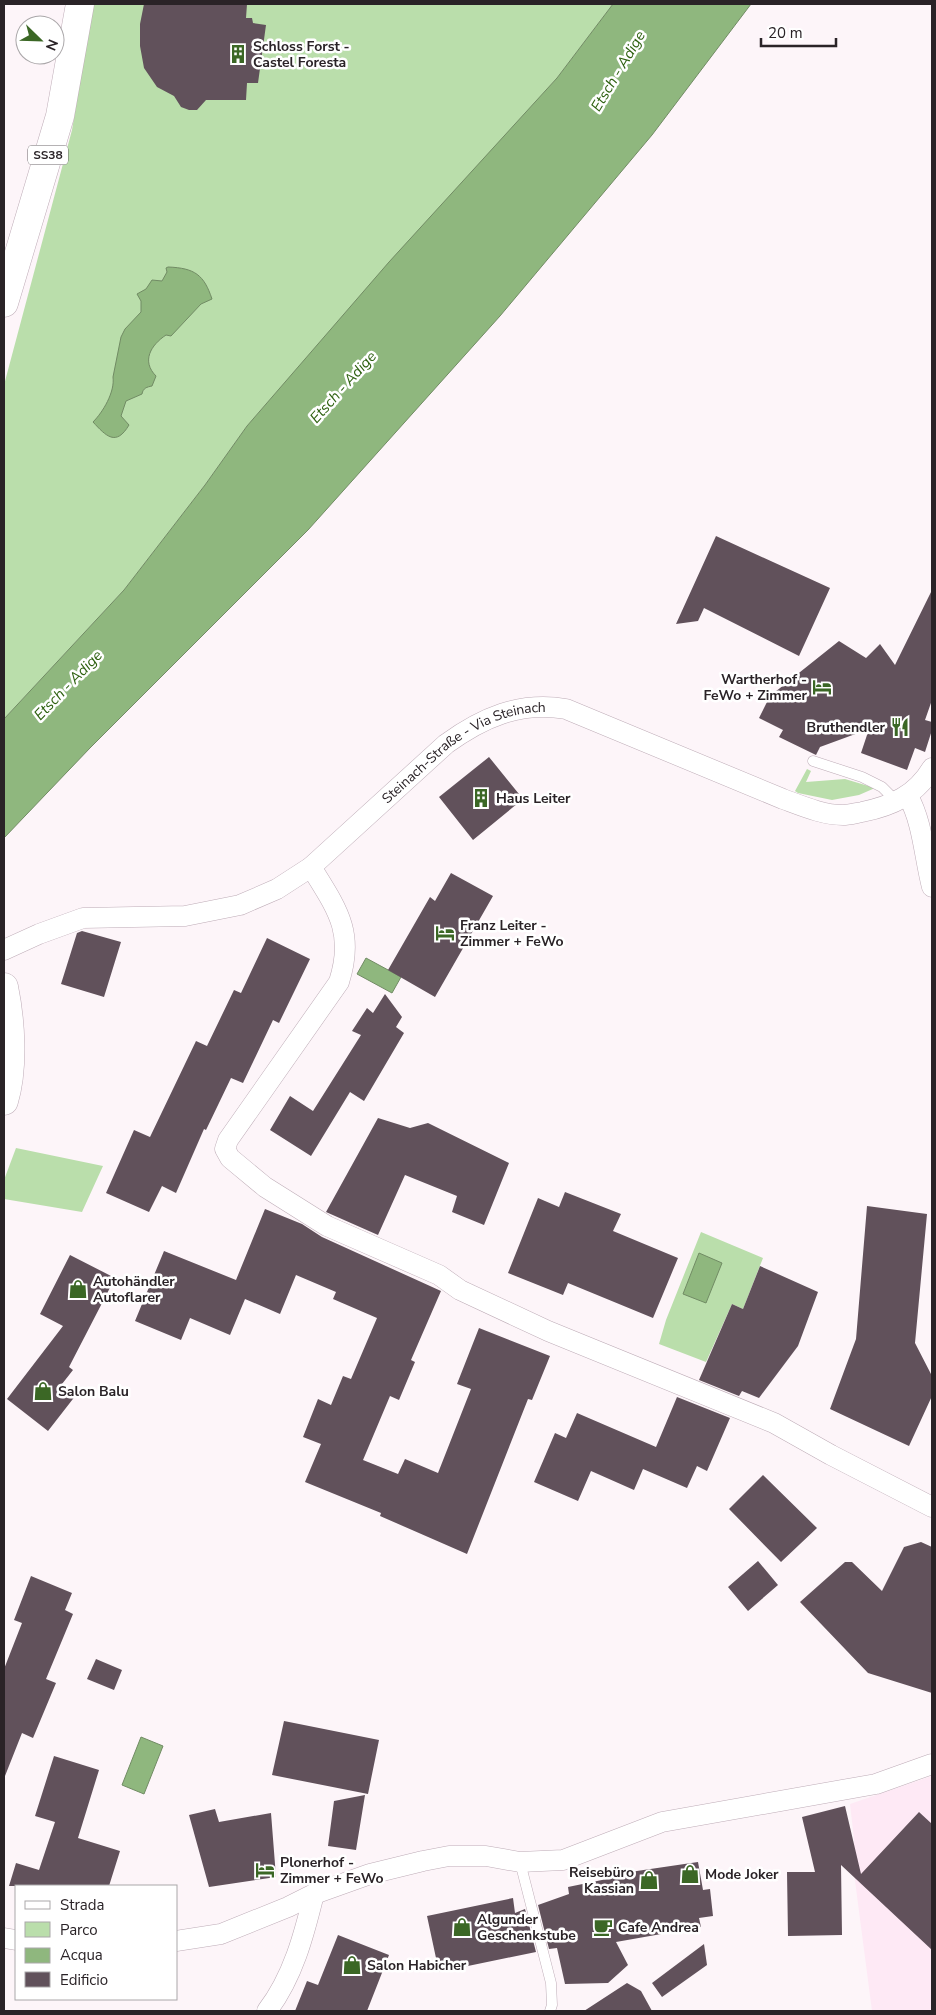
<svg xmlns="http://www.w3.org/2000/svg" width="936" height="2015" viewBox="0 0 936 2015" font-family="'Nunito Sans',sans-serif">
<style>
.built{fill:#fee9f5}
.green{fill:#badeab}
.water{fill:#8fb77e;stroke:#718b64}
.building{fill:#61515b}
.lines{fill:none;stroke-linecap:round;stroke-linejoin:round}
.service-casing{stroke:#beacb7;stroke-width:11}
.minor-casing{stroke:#beacb7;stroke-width:21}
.secondary-casing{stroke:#beacb7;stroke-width:29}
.primary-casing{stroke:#beacb7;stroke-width:29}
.service{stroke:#fff;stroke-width:10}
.minor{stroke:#fff;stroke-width:20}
.secondary{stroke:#fff;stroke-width:28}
.primary{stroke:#fff;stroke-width:28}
.labels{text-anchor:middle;stroke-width:5;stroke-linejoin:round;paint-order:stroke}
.shield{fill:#fff;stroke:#6a6568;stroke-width:1}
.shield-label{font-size:12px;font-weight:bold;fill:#2a2327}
.poi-label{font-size:14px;font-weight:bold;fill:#2a2327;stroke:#fff;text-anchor:start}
.street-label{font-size:14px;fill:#2a2327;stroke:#fff}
.water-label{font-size:15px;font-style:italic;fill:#2e6110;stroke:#fff}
</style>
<rect width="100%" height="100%" fill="#fdf5f9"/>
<!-- built -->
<path class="built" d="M932,1776V2011H872L854,1873V1839L850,1804Z"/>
<!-- green -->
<path class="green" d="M93,4H613L557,78L247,426L205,485L124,590L4,719V385L72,130Z
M807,769L811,771L806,782L845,779L875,788L859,795L832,800L798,793L795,791Z
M16,1148L103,1166L82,1212L4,1199V1180Z
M701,1232L763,1258L743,1309L732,1304L706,1362L659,1344L666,1320Z"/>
<!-- water -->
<path class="water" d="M613,4H751L652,135L500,316L308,530L90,748L4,838V719L124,590L205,485L247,426L389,262L557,78Z
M168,267C195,268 204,275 212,299L201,304L171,336L166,335C151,345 141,361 156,376L152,386C147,387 143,388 142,394L126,401L121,416L129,425C116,447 106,436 93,422C103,412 115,392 113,377L121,337L125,329L141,312V301L137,294L146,289L152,280L162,281L167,272L166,268Z
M366,958L401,977L392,993L357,974Z
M699,1253L722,1263L706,1303L683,1294Z
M141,1737L163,1746L144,1794L122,1785Z"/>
<!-- building -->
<path class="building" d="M144,4H247L246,18H252L253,23L266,25L258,83H247L246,100H206L197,110H189L181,107L174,96L157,87L144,68L140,46V24Z
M716,536L830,588L799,656L704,608L698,621L676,624Z
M932,590V700L925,720L932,722V730L925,752L915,748L907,770L861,753L869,729L820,747L816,755L779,737L783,730L759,718L770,696L839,641L866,658L880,644L895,665Z
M489,757L523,799L473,840L439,797Z
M451,873L493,896L435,997L388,970L430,897L435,901Z
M82,931L121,942L104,997L61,984L77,933Z
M267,938L310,959L279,1023L273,1020L243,1083L231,1078L206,1130L204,1129L176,1193L162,1186L149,1212L106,1193L134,1130L150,1137L196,1041L207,1046L234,990L241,993Z
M385,994L402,1017L396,1027L404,1033L364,1101L350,1092L311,1156L270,1130L290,1096L313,1111L361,1035L352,1031L367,1008L373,1013Z
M378,1118L410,1128L428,1123L509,1163L484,1225L452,1212L457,1196L405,1175L378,1235L326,1212Z
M565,1192L621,1214L613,1231L678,1258L653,1318L568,1283L563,1295L508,1273L538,1198L559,1207Z
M867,1206L927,1214L915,1343L932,1376V1396L909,1446L830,1409L856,1339Z
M265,1209L302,1224L322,1237L441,1291L411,1360L415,1362L399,1400L390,1396L363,1460L398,1474L405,1459L438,1473L471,1389L457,1384L479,1328L550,1356L532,1400L528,1399L467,1554L380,1516L381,1513L305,1482L321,1444L303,1437L318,1399L331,1405L343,1376L351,1379L377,1318L333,1299L336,1292L296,1275L280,1314L245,1299L230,1335L190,1318L181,1340L135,1321L164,1251L236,1280Z
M70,1255L115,1278L69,1367L73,1370L62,1384L76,1395L48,1431L7,1399L63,1326L40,1314Z
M760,1266L818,1292L798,1346L759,1398L742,1391L739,1396L699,1380L732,1304L743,1309Z
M677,1397L730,1418L707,1471L697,1466L687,1488L643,1469L634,1490L591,1471L578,1501L534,1482L555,1433L566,1438L577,1413L656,1447Z
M763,1475L817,1528L781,1562L729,1509Z
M921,1542L932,1547V1693L868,1673L800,1602L845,1562H852L882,1591L904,1547Z
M758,1561L778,1585L748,1611L728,1587Z
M31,1576L72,1593L65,1610L73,1614L46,1679L56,1683L33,1738L22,1733L5,1776L4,1669L22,1623L14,1620Z
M96,1659L122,1670L114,1690L87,1679Z
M284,1721L379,1740L368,1794L272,1775Z
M54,1756L99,1770L78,1838L120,1851L109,1886H9L16,1863L39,1870L55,1822L35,1816Z
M365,1795L356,1850L328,1846L334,1801Z
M845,1806L861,1874L919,1812L932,1824V1950L841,1865L842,1935L788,1936L787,1872H815L802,1817Z
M215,1809L219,1822L271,1813L276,1877L209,1887L189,1815Z
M698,1862L703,1890L710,1889L713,1916L699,1918L701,1927L616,1942L628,1965L608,1983L565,1984L557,1948L549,1949L538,1905L569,1894L568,1887L631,1874L630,1872Z
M513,1898L515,1913L525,1909L536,1952L439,1972L427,1916Z
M338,1935L389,1955L367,2011H295L307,1981L318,1985Z
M704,1944L707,1965L662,1997L652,1983Z
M627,1983L641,1991L652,2011H584Z"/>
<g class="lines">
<!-- service casing -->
<g class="service-casing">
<path id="service" d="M813,761L862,777L882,787L897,802
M520,1862L551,1983L552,2005L550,2011"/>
</g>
<!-- minor casing -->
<g class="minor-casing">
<g id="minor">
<path d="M908,796C923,823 924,856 932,887"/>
<path d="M311,867C337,909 355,932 339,982L228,1140L225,1149L230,1158L265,1187L327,1226L439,1275L460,1290L548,1331L774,1423L831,1455L932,1507"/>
<path id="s1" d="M4,950L39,934L83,918L185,916L240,905L277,889L311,867L446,744C482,718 519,701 566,709L783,799C802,806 823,815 843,815C849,815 856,813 862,812C892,806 916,795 932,768"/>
<path d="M4,1938L16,1940"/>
<path d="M176,1941L221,1934L288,1907L314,1894L370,1874L423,1861L449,1856H486L520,1862L563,1860L662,1822L876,1784L932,1764"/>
<path d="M267,2011C293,1977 304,1935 314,1894"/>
</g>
</g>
<!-- secondary casing -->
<g class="secondary-casing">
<path id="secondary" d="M4,987C11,1021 14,1068 4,1101"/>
</g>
<!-- primary casing -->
<g class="primary-casing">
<path id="primary" d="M4,303L60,116L80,4"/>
</g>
<!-- service -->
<use href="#service" class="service"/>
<!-- minor -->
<use href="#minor" class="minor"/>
<!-- secondary -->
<use href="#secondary" class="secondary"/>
<!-- primary -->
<use href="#primary" class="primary"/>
</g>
<!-- icons -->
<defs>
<g id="building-bare" transform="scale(1.5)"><path d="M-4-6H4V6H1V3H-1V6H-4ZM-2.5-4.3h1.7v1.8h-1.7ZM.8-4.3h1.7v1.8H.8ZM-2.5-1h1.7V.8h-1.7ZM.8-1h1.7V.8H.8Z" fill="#3b6725" stroke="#fff" stroke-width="2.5" paint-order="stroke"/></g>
<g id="hotel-bare" transform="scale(1.5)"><path d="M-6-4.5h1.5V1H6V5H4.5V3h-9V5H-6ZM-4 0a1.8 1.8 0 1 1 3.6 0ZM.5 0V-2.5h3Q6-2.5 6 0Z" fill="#3b6725" stroke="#fff" stroke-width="2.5" paint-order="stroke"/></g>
<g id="restaurant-bare" transform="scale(1.5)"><path d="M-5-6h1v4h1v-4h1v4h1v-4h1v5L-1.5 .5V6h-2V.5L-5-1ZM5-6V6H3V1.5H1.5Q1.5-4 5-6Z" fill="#3b6725" stroke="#fff" stroke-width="2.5" paint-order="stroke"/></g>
<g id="shop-bare" transform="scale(1.5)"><path d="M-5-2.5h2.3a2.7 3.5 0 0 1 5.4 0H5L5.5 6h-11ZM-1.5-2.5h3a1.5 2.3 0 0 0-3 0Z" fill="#3b6725" stroke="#fff" stroke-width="2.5" paint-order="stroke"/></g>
<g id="cafe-bare" transform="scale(1.5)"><path d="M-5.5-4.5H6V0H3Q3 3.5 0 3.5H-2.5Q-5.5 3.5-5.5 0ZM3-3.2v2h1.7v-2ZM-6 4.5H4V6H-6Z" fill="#3b6725" stroke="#fff" stroke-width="2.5" paint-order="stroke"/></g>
</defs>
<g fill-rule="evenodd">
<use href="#building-bare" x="238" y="54"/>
<use href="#hotel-bare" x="822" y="687"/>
<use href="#restaurant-bare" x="900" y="727"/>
<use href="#building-bare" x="481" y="798"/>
<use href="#hotel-bare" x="445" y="933"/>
<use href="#shop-bare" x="78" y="1289"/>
<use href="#shop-bare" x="43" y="1391"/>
<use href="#hotel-bare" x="265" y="1870"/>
<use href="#shop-bare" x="690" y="1874"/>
<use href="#shop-bare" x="649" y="1880"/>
<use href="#shop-bare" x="462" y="1927"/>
<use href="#cafe-bare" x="603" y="1927"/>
<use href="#shop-bare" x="352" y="1965"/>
</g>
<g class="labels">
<!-- shield labels -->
<rect class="shield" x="28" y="145.5" width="40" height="19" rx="4"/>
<g class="shield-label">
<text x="48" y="159">SS38</text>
</g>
<!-- poi labels -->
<g class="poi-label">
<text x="253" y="51">Schloss Forst -<tspan x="253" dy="16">Castel Foresta</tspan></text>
<text x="807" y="684" text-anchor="end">Wartherhof -<tspan x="807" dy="16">FeWo + Zimmer</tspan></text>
<text x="885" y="732" text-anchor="end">Bruthendler</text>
<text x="496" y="803">Haus Leiter</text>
<text x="460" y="930">Franz Leiter -<tspan x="460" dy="16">Zimmer + FeWo</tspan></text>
<text x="93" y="1286">Autohändler<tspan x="93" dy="16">Autoflarer</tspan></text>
<text x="58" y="1396">Salon Balu</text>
<text x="280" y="1867">Plonerhof -<tspan x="280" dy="16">Zimmer + FeWo</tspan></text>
<text x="634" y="1877" text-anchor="end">Reisebüro<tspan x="634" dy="16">Kassian</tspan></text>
<text x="705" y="1879">Mode Joker</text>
<text x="477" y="1924">Algunder<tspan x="477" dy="16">Geschenkstube</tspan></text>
<text x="618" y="1932">Cafe Andrea</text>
<text x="367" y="1970">Salon Habicher</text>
</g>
<!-- street labels -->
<g class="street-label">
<text dy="5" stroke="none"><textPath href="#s1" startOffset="519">Steinach-Straße - Via Steinach</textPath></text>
</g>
<!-- water labels -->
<g class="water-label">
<text transform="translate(618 71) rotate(-59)" y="5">Etsch - Adige</text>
<text transform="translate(343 387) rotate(-48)" y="5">Etsch - Adige</text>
<text transform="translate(68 685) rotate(-46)" y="5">Etsch - Adige</text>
</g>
</g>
<!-- border -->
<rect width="936" height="2015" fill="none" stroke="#2a2327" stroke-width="10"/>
<!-- legend -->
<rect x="15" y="1885" width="162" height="115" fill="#ffffff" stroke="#aaa7a9"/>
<rect x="25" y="1901" width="25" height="8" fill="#ffffff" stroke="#aaa7a9"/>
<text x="60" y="1910" font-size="15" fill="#2a2327">Strada</text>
<rect x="25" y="1922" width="25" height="15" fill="#badeab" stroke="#aaa7a9"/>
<text x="60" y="1935" font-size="15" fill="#2a2327">Parco</text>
<rect x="25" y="1948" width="25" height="15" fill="#8fb77e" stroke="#aaa7a9"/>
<text x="60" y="1960" font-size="15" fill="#2a2327">Acqua</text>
<rect x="25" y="1972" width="25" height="15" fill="#61515b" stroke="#aaa7a9"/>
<text x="60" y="1985" font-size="15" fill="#2a2327">Edificio</text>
<!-- north arrow -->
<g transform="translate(40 40) rotate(113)"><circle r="24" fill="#ffffff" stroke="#aaa7a9"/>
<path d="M0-4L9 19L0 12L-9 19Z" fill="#3b6725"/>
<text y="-8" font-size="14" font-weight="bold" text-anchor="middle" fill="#2a2327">N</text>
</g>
<!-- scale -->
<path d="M761 38v8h75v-8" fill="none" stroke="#2a2327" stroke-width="2.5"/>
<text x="768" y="38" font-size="15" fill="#2a2327" stroke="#ffffff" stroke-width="4" paint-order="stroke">20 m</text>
</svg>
